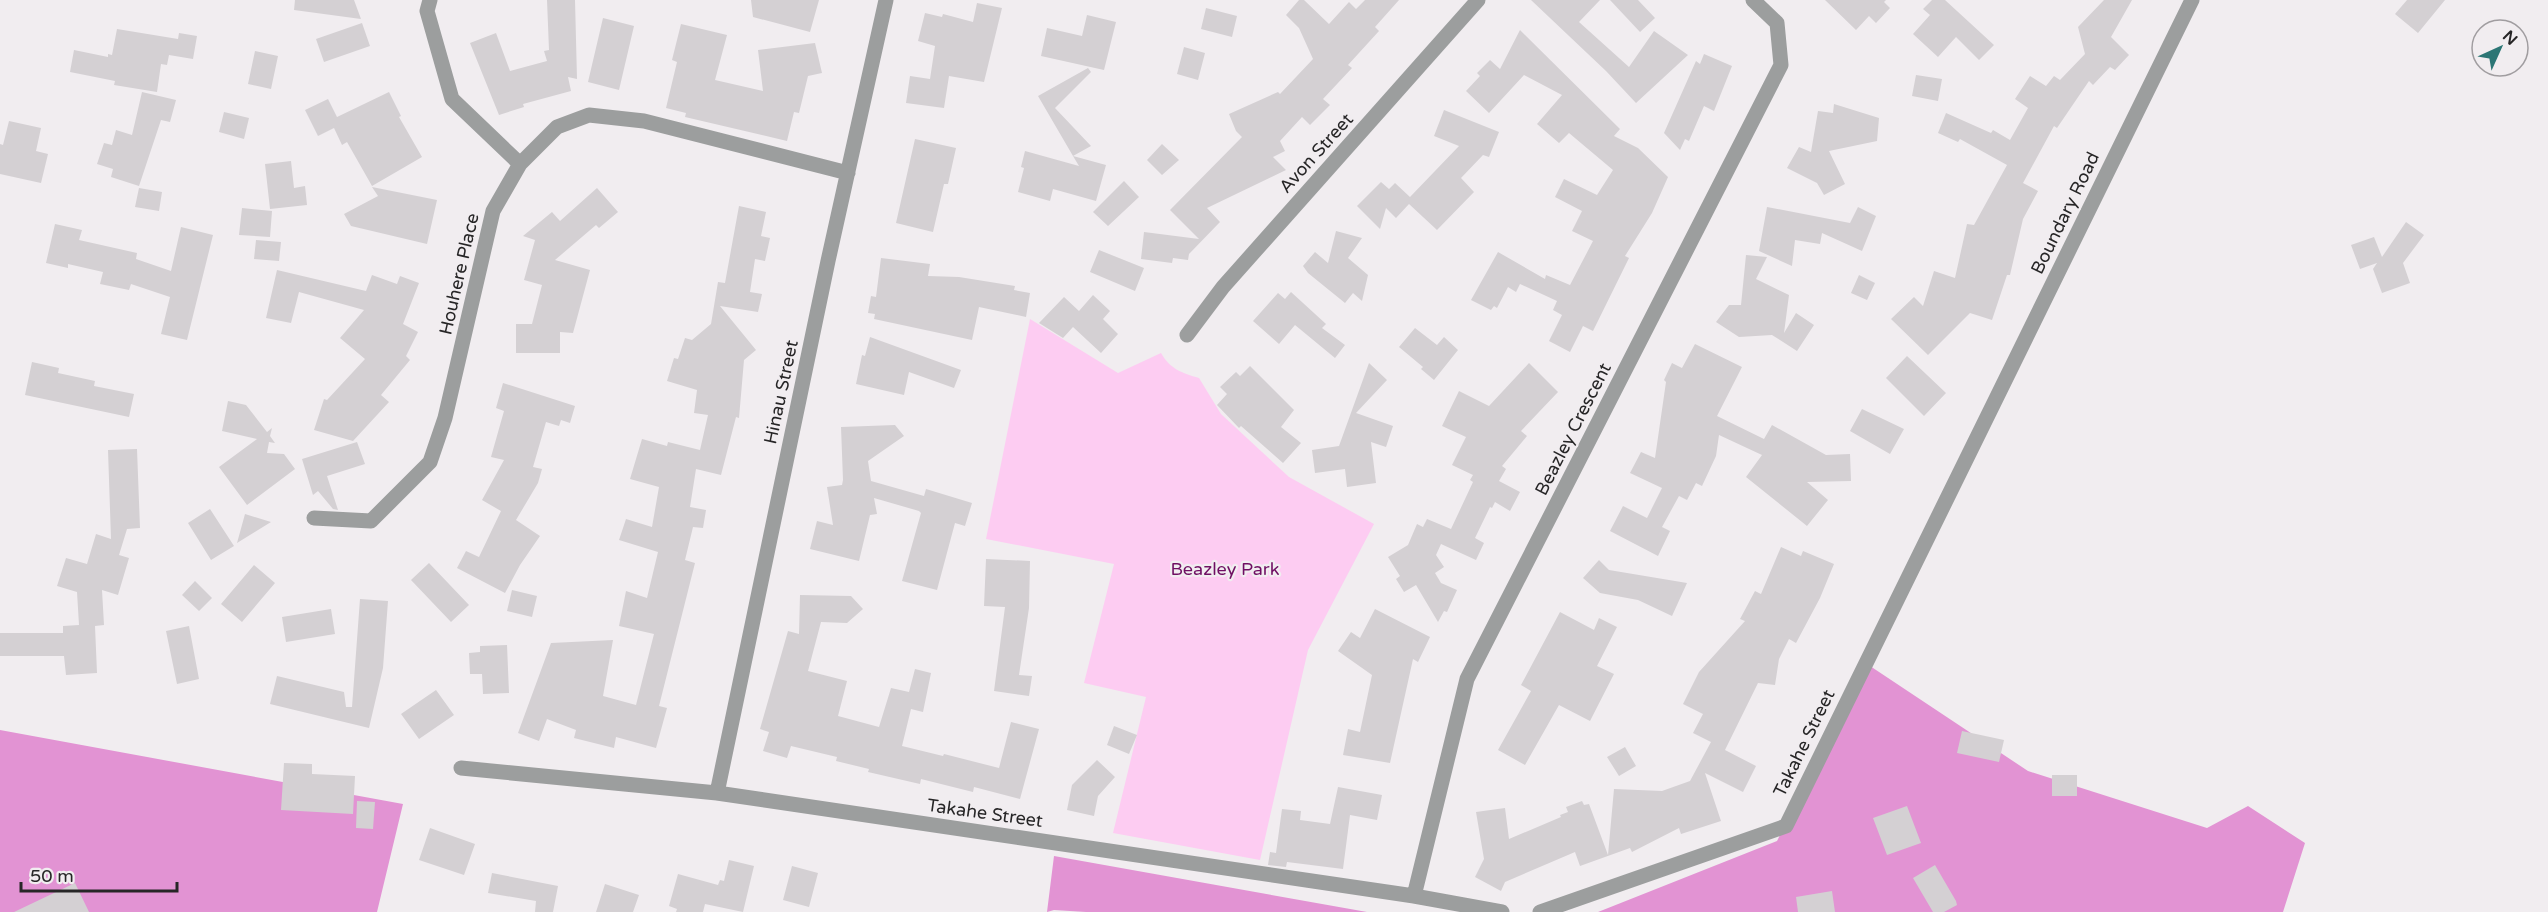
<svg xmlns="http://www.w3.org/2000/svg" width="2548" height="912" viewBox="0 0 2548 912" font-family="'Varela Round',sans-serif">
<style>
.green{fill:#fdccf2}
.forest{fill:#e293d3}
.building{fill:#d4d0d3}
.lines{fill:none;stroke-linecap:round;stroke-linejoin:round}
.minor{stroke:#9c9e9e;stroke-width:15}
.labels{text-anchor:middle;stroke-width:4.5;stroke-linejoin:round;paint-order:stroke}
.street-label{font-size:18px;fill:#272627;stroke:#f1edf0}
.park-label{font-size:18px;fill:#6f0f63;stroke:#f1edf0}
</style>
<rect width="100%" height="100%" fill="#f1edf0"/>
<!-- green -->
<path class="green" d="M1030,319L1118,373L1161,353C1170,369 1182,373 1199,378L1221,414L1289,477L1374,524L1308,650L1260,860L1113,833L1146,697L1084,683L1114,564L986,539Z"/>
<!-- forest -->
<path class="forest" d="M1867,664L2028,771L2207,828L2248,806L2305,843L2283,912H1598L1777,841Z
M0,730L403,804L377,912H0Z
M1054,856L1367,912H1086L1054,910L1047,912Z"/>
<!-- building -->
<path class="building" d="M295,0H354L361,19L294,10Z
M547,0H575L577,79L568,77L571,91L523,104L524,107L499,115L470,43L496,33L510,71L547,61L544,51L549,50Z
M751,0H819L810,32L753,17Z
M1299,0H1304L1329,24L1349,2L1356,9L1365,0H1399L1375,27L1379,31L1348,65L1352,68L1323,99L1330,105L1310,125L1302,117L1280,141L1285,151L1273,157L1286,170L1207,208L1220,222L1189,254L1188,260L1173,258L1172,263L1141,259L1144,232L1199,239L1170,210L1242,137L1236,131L1229,114L1278,92L1280,94L1313,59L1299,28L1286,15Z
M1531,0H1600L1579,22L1629,67L1654,31L1688,55L1636,103L1606,71Z
M1610,0H1638L1655,18L1640,32Z
M1825,0H1886L1884,2L1890,8L1876,23L1869,16L1856,30Z
M1932,0H1945L1994,45L1979,60L1956,37L1938,57L1913,34L1930,15L1923,9Z
M2104,0H2132L2111,37L2129,55L2115,70L2110,67L2093,85L2089,81L2057,128L2054,126L2023,183L2038,191L2023,219L2010,275H2007L1992,320L1970,313L1928,355L1891,319L1914,297L1923,306L1934,271L1955,278L1967,224L1974,225L2007,165L1960,139L1958,142L1938,133L1946,113L1991,133L1993,130L2010,140L2028,108L2015,99L2030,76L2046,86L2054,76L2060,80L2085,54L2078,27Z
M2407,0H2445L2418,33L2395,14Z
M977,3L1002,8L984,82L949,76L944,108L906,103L910,76L930,79L935,46L918,41L925,13L942,17L943,14L973,22Z
M1206,8L1237,16L1232,37L1201,29Z
M1087,15L1116,22L1104,70L1041,56L1047,28L1082,36Z
M603,18L634,26L619,90L588,82Z
M362,23L370,46L324,62L316,39Z
M681,24L727,35L715,80L763,91L758,50L815,43L822,73L808,76L799,113L794,112L787,141L685,117L686,113L666,108L677,62L672,60Z
M117,29L178,39L179,33L197,36L193,59L169,55L167,65L161,64L157,92L114,85L115,81L70,72L74,50L108,57V54L112,55Z
M1520,30L1620,129L1614,136L1638,148L1668,177L1652,213L1625,256L1629,258L1593,331L1583,326L1570,352L1549,341L1562,315L1553,310L1557,301L1520,284L1516,292L1508,287L1497,308L1494,306L1491,310L1471,300L1498,252L1545,279L1546,275L1570,285L1593,241L1572,231L1582,211L1555,197L1564,179L1597,195L1613,170L1569,133L1559,143L1537,124L1562,95L1524,75L1489,113L1466,91L1480,76L1477,73L1490,60L1500,69Z
M1184,47L1205,53L1198,80L1177,74Z
M255,51L278,56L271,89L248,84Z
M1704,54L1732,66L1714,111L1704,106L1689,141L1685,139L1680,150L1664,133L1696,61L1700,64Z
M1088,68L1091,72L1055,108L1091,146L1073,156L1038,96Z
M1916,75L1942,79L1938,101L1912,96Z
M142,92L176,100L170,122L161,120L139,186L111,177L113,169L97,164L104,143L112,145L116,130L132,135Z
M389,92L401,116L399,117L422,157L372,186L347,142L342,145L334,128L318,136L305,110L328,99L337,117Z
M1834,104L1879,118L1877,141L1829,151L1845,184L1824,195L1817,183L1787,168L1799,147L1811,152L1818,111L1833,113Z
M1444,110L1499,132L1489,157L1483,155L1461,178L1474,192L1437,230L1409,204L1396,218L1386,208L1380,229L1357,206L1381,182L1389,189L1395,183L1410,197L1459,146L1434,136Z
M224,112L249,118L244,139L219,132Z
M9,121L41,128L36,151L48,154L41,183L0,174V144L3,145Z
M915,139L956,148L948,184H944L933,232L896,223Z
M1162,144L1179,160L1162,175L1147,160Z
M1025,151L1079,166L1073,156L1106,165L1096,201L1053,189L1050,201L1018,192L1024,168L1021,167Z
M291,161L294,188L305,186L307,205L270,209L265,164Z
M1124,181L1139,197L1108,226L1093,212Z
M372,187L437,200L427,244L351,226L344,214L378,196Z
M139,188L162,192L159,211L135,207Z
M597,188L618,212L599,228L596,225L555,260L590,270L573,333L560,332V353H516V324H532L542,285L524,280L535,240L523,236L552,212L560,221Z
M739,206L766,212L761,236L770,238L765,261L755,259L750,292L762,294L758,312L720,306L756,350L744,360L739,418L736,417L721,475L696,469L690,507L706,510L703,528L693,527L685,560L695,563L659,706L667,708L656,748L616,737L614,748L574,738L576,730L547,719L539,741L518,733L551,643L613,640L603,696L636,705L654,634L619,626L626,591L647,598L658,552L619,540L626,519L652,527L659,487L630,479L642,439L667,446L668,442L700,450L708,415L694,413L697,390L667,381L674,358L678,359L685,338L692,340L711,324L718,282L725,283Z
M1767,207L1850,223L1858,207L1876,216L1862,251L1822,233L1820,244L1795,240L1792,266L1759,251Z
M242,208L272,211L270,237L239,235Z
M2406,222L2424,235L2403,263L2410,283L2382,293L2373,269L2377,263L2360,269L2351,245L2374,237L2382,257Z
M55,224L82,230L79,240L137,253L136,259L171,271L181,227L213,235L187,340L161,334L170,297L131,284L129,290L100,284L103,272L68,264V268L46,263Z
M1336,231L1362,238L1348,258L1368,275L1362,301L1353,293L1345,303L1308,273L1303,266L1315,252L1328,263Z
M256,240L281,242L279,261L254,259Z
M1099,250L1144,268L1135,291L1090,272Z
M1746,255L1767,257L1756,279L1789,295L1784,333L1796,313L1814,325L1797,351L1772,335L1739,337L1716,322L1729,305H1741Z
M881,258L930,264L928,276L959,277L1015,286L1014,290L1030,293L1026,317L979,307L972,340L874,319L875,314L868,313L871,296L876,297Z
M277,270L366,291L372,275L397,284L400,276L419,283L403,324L418,332L406,356L410,360L381,395L389,402L353,441L314,430L324,399L327,400L365,359L340,338L364,310L299,292L291,323L266,318Z
M1859,275L1875,283L1867,300L1851,293Z
M1291,292L1326,324L1322,328L1345,345L1335,358L1295,325L1279,344L1253,321L1278,293L1285,299Z
M1093,295L1110,311L1103,319L1118,334L1101,353L1073,327L1063,338L1039,323L1064,297L1079,311Z
M1415,328L1437,345L1444,337L1458,350L1434,380L1421,369L1423,367L1399,347Z
M870,337L961,370L954,388L909,372L904,395L856,384L862,355L865,356Z
M1695,344L1742,367L1717,416L1764,439L1772,425L1826,455L1850,454L1851,481L1807,482L1828,500L1807,526L1746,477L1762,455L1719,435L1716,456L1702,486L1696,483L1687,500L1679,496L1662,527L1670,531L1658,556L1610,531L1623,506L1647,518L1662,488L1630,473L1641,452L1655,458L1666,382L1664,380L1672,363L1682,368Z
M1907,356L1946,393L1924,416L1886,378Z
M32,362L59,368L58,373L95,381L94,386L134,394L129,417L25,395Z
M1369,363L1387,380L1356,413L1393,426L1386,447L1371,442L1376,483L1347,487L1345,469L1315,473L1312,450L1339,446Z
M1529,363L1558,392L1521,431L1527,436L1502,466L1506,469L1499,481L1520,492L1510,511L1495,502L1492,508L1490,507L1475,538L1484,543L1476,560L1441,544L1436,555L1444,567L1435,573L1441,583L1457,590L1447,612L1444,611L1438,622L1416,585L1404,592L1396,579L1400,576L1388,557L1408,545L1417,524L1423,527L1427,519L1451,529L1473,482L1470,480L1473,475L1452,465L1466,437L1442,426L1459,391L1489,406Z
M1250,366L1294,410L1281,427L1301,443L1283,463L1241,426L1239,428L1217,405L1227,394L1220,387L1236,372L1240,376Z
M503,383L575,406L570,423L561,420L559,426L546,422L533,467L542,469L538,483L516,520L540,536L520,565L505,593L457,568L466,551L479,557L501,511L482,500L504,460L491,457L504,411L496,408Z
M228,401L246,405L267,432L272,428L270,436L275,443L269,442L267,453L284,454L295,469L247,505L219,467L257,439L222,431Z
M1862,409L1904,429L1890,454L1850,431Z
M895,425L904,436L868,461L871,481L924,496L926,489L972,503L965,526L955,523L937,590L902,581L921,513L919,511L874,498L877,514L870,515L859,561L810,549L817,521L833,525L827,487L842,485L843,480L841,427Z
M357,442L365,464L327,476L338,510L333,509L318,491L313,495L302,459Z
M137,449L140,528L127,529L119,555L129,558L118,595L102,590L104,625L95,626L97,673L66,675L64,656H0V633H63V626L79,625L77,592L57,586L66,558L87,564L96,534L111,539L108,450Z
M210,509L234,546L211,560L188,523Z
M245,514L271,522L237,543Z
M1781,547L1801,556L1803,551L1834,564L1820,598L1796,643L1789,639L1779,659L1775,685L1758,683L1725,750L1756,766L1743,792L1705,773L1721,821L1681,834L1679,828L1632,852L1630,848L1580,866L1575,852L1505,882L1501,891L1475,877L1484,859L1476,812L1505,808L1509,839L1561,817L1560,815L1568,812L1566,807L1582,801L1584,805L1589,804L1608,855L1614,789L1662,791L1690,781L1711,742L1693,733L1703,714L1683,704L1699,672L1745,621L1740,619L1755,591L1761,594Z
M986,559L1030,561L1029,608L1019,675L1032,676L1029,696L994,691L1005,607L984,606Z
M1599,560L1609,570L1687,583L1672,616L1638,600L1600,593L1583,578Z
M429,563L469,605L451,622L411,580Z
M254,565L275,583L242,622L221,604Z
M195,581L212,598L199,611L182,595Z
M512,590L537,596L532,617L507,611Z
M800,595L851,596L863,609L847,623L821,622L808,671L847,681L838,716L879,727L891,688L909,692L915,669L931,673L923,712L911,709L902,746L943,756L944,754L999,768L1011,722L1039,729L1020,799L974,787L973,792L921,779L920,784L868,772L869,769L836,761L837,757L791,746L787,758L763,751L769,732L760,729L788,631L799,634Z
M360,599L388,601L383,668L369,728L270,704L277,676L344,692L346,707H352Z
M331,609L335,634L286,642L282,617Z
M1375,609L1430,637L1418,662L1413,659L1390,763L1343,755L1348,729L1360,732L1372,675L1338,651L1351,632L1360,638Z
M1560,612L1594,630L1599,618L1617,627L1597,666L1614,674L1590,721L1559,705L1525,765L1498,750L1531,691L1521,685Z
M189,626L199,679L177,684L166,631Z
M507,645L509,693L483,694L482,674H470L469,653L480,652V646Z
M436,690L454,715L419,739L401,714Z
M1114,726L1137,735L1129,754L1107,745Z
M1962,731L2004,740L1999,762L1957,753Z
M1625,747L1636,766L1619,776L1607,757Z
M1097,760L1115,777L1098,796L1094,816L1067,810L1072,785Z
M284,763L312,764V774L355,776L353,814L281,810Z
M2052,775H2077V796H2052Z
M1338,787L1382,795L1377,820L1350,815L1343,869L1287,862L1286,867L1268,865L1270,852L1276,853L1282,809L1301,811L1300,820L1330,824Z
M357,801L375,802L373,829L356,828Z
M1907,806L1921,843L1887,855L1873,818Z
M430,828L475,844L464,875L419,860Z
M729,860L754,866L743,912L705,904L703,912H676L677,909L669,906L678,874L718,885L720,880L724,881Z
M1935,865L1956,901L1957,905L1944,912H1933L1913,878Z
M792,866L818,873L809,907L783,900Z
M492,873L558,886L553,912H535L536,901L488,893Z
M75,883L89,912H14Z
M605,884L639,895L633,912H596Z
M1832,891L1835,912H1798L1796,897Z"/>
<g class="lines">
<!-- minor -->
<path class="minor" d="M430,0L427,11L452,99L520,164
M1187,335L1223,287L1478,0
M314,518L371,521L430,462L445,418L493,211L520,164L557,127L589,115L644,121L848,173
M461,768L717,793L1414,896L1502,912
M717,793L828,261L886,0
M1414,896L1467,679L1781,65L1777,23L1753,0
M1540,912L1786,826L2192,0"/>
</g>
<g class="labels">
<!-- street labels -->
<g class="street-label">
<text transform="translate(1316 153) rotate(-48)" y="6">Avon Street</text>
<text transform="translate(2065 213) rotate(-64)" y="6">Boundary Road</text>
<text transform="translate(459 274) rotate(-77)" y="6">Houhere Place</text>
<text transform="translate(781 392) rotate(-78)" y="6">Hinau Street</text>
<text transform="translate(1573 429) rotate(-63)" y="6">Beazley Crescent</text>
<text transform="translate(1804 743) rotate(-64)" y="6">Takahe Street</text>
<text transform="translate(985 813) rotate(8)" y="6">Takahe Street</text>
</g>
<!-- park labels -->
<g class="park-label">
<text x="1225" y="575">Beazley Park</text>
</g>
</g>
<!-- north arrow -->
<g transform="translate(2500 48) rotate(45)"><circle r="28" fill="#f1edf0" stroke="#a09da0" stroke-width="1.5"/>
<path d="M0-4.5L10 22L0 15L-10 22Z" fill="#2c7675"/>
<text y="-9" font-size="16" font-weight="bold" text-anchor="middle" fill="#272627">N</text>
</g>
<!-- scale -->
<path d="M21 882v9h156v-9" fill="none" stroke="#272627" stroke-width="3"/>
<text x="30" y="882" font-size="18" fill="#272627" stroke="#f1edf0" stroke-width="4.5" paint-order="stroke">50 m</text>
</svg>
